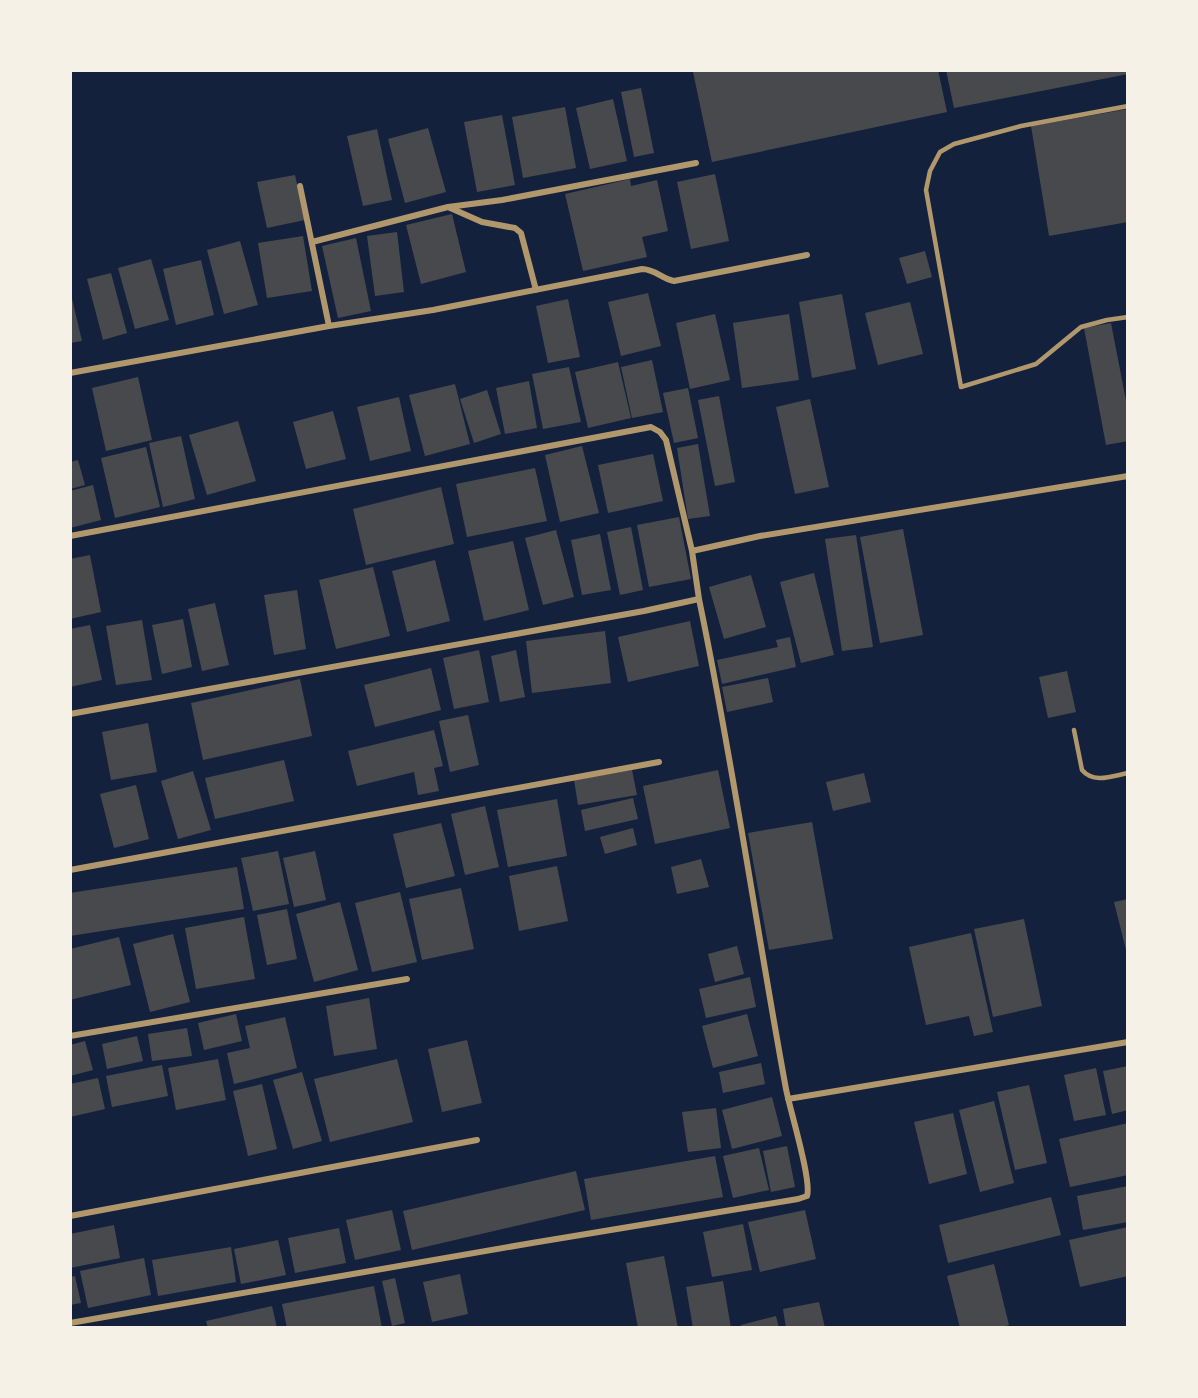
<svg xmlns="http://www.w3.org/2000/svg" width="1198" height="1398" viewBox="0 0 1198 1398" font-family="'DejaVu Sans',sans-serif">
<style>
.building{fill:#48494c}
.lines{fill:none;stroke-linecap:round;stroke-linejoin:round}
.service{stroke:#b1986c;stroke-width:4.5}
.minor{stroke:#b1986c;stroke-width:6}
</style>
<rect width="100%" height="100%" fill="#14213d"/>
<!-- building -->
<path class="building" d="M700,70H938L947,112L712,162L693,72Z
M946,70H1128V74L954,108Z
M641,88L654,153L634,157L621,92Z
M613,99L627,161L590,169L576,108Z
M565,107L576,168L523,178L512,117Z
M1128,109V222L1049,236L1031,126Z
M502,115L515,185L477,192L464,122Z
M428,128L446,192L405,203L388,139Z
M377,129L392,200L363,206L347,136Z
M715,174L729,241L691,249L677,182Z
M295,175L305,220L267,228L257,182Z
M630,179L631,186L657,180L668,231L642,237L647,257L583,271L565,194Z
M452,214L466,272L421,284L406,225Z
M397,232L404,292L375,296L367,236Z
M303,236L312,291L267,298L258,243Z
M356,238L371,311L338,318L322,246Z
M240,241L258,305L224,314L207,250Z
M925,251L932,277L907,284L899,258Z
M151,259L169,320L135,329L118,268Z
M201,260L214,315L176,325L163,269Z
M111,273L127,333L103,340L87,279Z
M70,290L82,341L70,343Z
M648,293L661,346L621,356L608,302Z
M842,294L856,369L812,378L799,302Z
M568,299L580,357L548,363L536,306Z
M910,302L923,354L878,365L865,313Z
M715,314L730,380L690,389L676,323Z
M789,314L799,380L742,388L733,323Z
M1111,323L1128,411V441L1106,445L1084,328Z
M652,360L663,412L632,418L621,367Z
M618,362L631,418L588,428L575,372Z
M569,367L581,422L543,429L532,374Z
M138,377L152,440L106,451L92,388Z
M529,381L537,428L505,434L496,388Z
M455,384L470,444L425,456L409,395Z
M688,388L698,438L674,443L663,393Z
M487,390L501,434L474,443L460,399Z
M719,396L735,482L715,486L698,400Z
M399,397L411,451L370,461L357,407Z
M810,399L829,487L795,494L776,407Z
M333,411L346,459L306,469L293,422Z
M238,421L256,481L207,495L189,435Z
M181,436L195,499L163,507L149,443Z
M698,444L710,516L688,519L677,448Z
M582,446L599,513L560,522L545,455Z
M146,447L160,507L115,518L101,458Z
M653,454L663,501L608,513L598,465Z
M78,460L85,485L70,489V462Z
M535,468L547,521L467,537L456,484Z
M93,485L101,520L70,528V491Z
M441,487L454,544L366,565L353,509Z
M679,517L691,579L649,587L637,525Z
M631,527L643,590L620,595L607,532Z
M903,529L923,635L880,643L860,537Z
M556,530L574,597L543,605L525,538Z
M600,534L611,590L582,595L571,540Z
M856,535L873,647L842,651L825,539Z
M513,541L529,610L484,621L468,551Z
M90,555L101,612L70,619V559Z
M435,560L450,621L407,632L392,571Z
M373,567L390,636L336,649L319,580Z
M814,573L834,655L801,663L780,582Z
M751,575L766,627L724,639L709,587Z
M297,590L306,649L274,655L264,595Z
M215,603L229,665L202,671L188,609Z
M183,619L192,667L162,674L152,625Z
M142,620L152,680L116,685L106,626Z
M690,621L699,666L628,682L618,637Z
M90,625L102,680L70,687V629Z
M605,631L611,683L532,693L526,641Z
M790,637L796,667L722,684L717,660L778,647L776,640Z
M479,650L489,702L454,709L443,658Z
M516,650L525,697L500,702L491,656Z
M431,668L441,710L375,727L364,685Z
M1067,671L1076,712L1048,718L1039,677Z
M768,678L773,702L727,712L722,687Z
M300,679L312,736L203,760L191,703Z
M468,715L479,765L450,772L439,721Z
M148,723L157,772L111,780L102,732Z
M434,730L443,766L434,768L439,791L418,795L414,772L357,786L348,751Z
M284,760L294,801L215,819L205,778Z
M632,770L637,795L578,805L574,780Z
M718,770L730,828L655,844L643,786Z
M193,771L211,830L178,839L161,781Z
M864,773L871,802L833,811L826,782Z
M136,785L149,839L114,848L100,794Z
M633,798L638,819L585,831L581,810Z
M557,799L567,856L508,867L497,810Z
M485,806L499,867L465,875L451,814Z
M812,822L833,939L769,950L748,833Z
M441,823L455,876L406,888L393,834Z
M633,828L637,845L605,854L600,837Z
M278,851L289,904L253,911L241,858Z
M315,851L326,900L294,907L283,858Z
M701,859L709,887L677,894L671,867Z
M557,866L568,921L519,931L509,876Z
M237,867L244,909L70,936V893Z
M461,888L474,949L422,960L409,899Z
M400,892L417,962L372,972L355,903Z
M1128,899V954H1127L1114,902Z
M340,902L358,970L314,982L296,914Z
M287,909L297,959L267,965L257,915Z
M244,917L255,979L196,989L185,928Z
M1024,919L1042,1006L993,1017L974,929Z
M971,933L993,1032L974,1036L969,1016L926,1025L909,947Z
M173,934L190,1002L150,1012L133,944Z
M119,937L131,985L70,1000V949Z
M737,946L744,974L715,982L708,954Z
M750,977L756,1007L706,1018L699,989Z
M369,998L377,1049L334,1056L326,1006Z
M236,1014L242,1041L204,1050L198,1023Z
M747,1014L758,1056L713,1068L702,1026Z
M285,1017L297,1068L234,1084L227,1053L250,1048L245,1026Z
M187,1028L192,1056L152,1061L148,1034Z
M137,1036L143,1061L107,1069L102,1044Z
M467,1040L482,1103L442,1112L428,1049Z
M85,1041L93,1070L70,1076V1045Z
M218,1059L226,1100L176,1110L168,1068Z
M397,1059L413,1122L330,1142L314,1079Z
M761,1063L765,1084L723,1093L719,1072Z
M162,1065L168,1096L112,1107L106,1076Z
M1128,1066V1110L1112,1114L1103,1071Z
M1096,1068L1106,1115L1074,1121L1064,1075Z
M302,1072L322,1141L293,1149L273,1080Z
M98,1078L105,1109L70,1117V1084Z
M262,1084L277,1149L248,1156L233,1091Z
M1029,1085L1047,1163L1015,1170L997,1092Z
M772,1097L782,1136L732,1149L722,1110Z
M994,1101L1014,1183L980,1192L959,1110Z
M716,1108L721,1148L688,1152L682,1112Z
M953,1113L967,1174L929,1184L914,1122Z
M1128,1123V1175L1070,1187L1059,1139Z
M787,1146L795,1187L771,1192L763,1151Z
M759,1148L769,1190L733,1198L723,1156Z
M715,1156L723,1197L591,1220L584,1179Z
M576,1171L585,1210L412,1250L403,1211Z
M1128,1186V1222L1083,1230L1077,1196Z
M1051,1197L1061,1235L948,1263L939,1225Z
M392,1210L401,1250L355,1260L346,1220Z
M805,1210L816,1259L760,1272L748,1222Z
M743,1224L752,1270L712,1277L703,1232Z
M114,1225L120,1258L70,1268V1234Z
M1128,1227V1276L1080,1287L1069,1240Z
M339,1228L346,1263L295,1273L288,1238Z
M278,1240L286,1275L241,1284L234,1249Z
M231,1247L236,1282L158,1296L152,1260Z
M664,1256L678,1328H638L626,1263Z
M144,1258L151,1295L88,1308L80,1271Z
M994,1264L1009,1325L999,1328H960L947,1276Z
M460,1274L468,1314L432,1322L423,1282Z
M75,1276L81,1303L70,1305V1277Z
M395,1278L405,1323L392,1326L382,1281Z
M723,1281L731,1328H693L686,1287Z
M374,1286L382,1328H287L282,1304Z
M819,1302L825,1328H786L783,1309Z
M272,1306L277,1328H208L206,1321Z
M776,1316L779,1328H741V1325Z"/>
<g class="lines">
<!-- service -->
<path class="service" d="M1128,106L1021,126L954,144L940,152L930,171L926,190L961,387L1036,364L1081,327L1107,320L1128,317
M1074,730L1082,770C1094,784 1112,776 1128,773"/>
<!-- minor -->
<path class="minor" d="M300,186L329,326
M448,207L482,222L515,228L521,233L536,290
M312,242L448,207L502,200L696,163
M70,373L329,326L433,310L642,269C655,269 662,279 674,281L807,255
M70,536L651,427L660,432L666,440L692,551L699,599L644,611L70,714
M692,551L760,536L1128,476
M70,870L659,762
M70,1036L407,979
M788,1099L1128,1042
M70,1216L477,1140
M70,1323L532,1243L798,1199L807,1196C812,1181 790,1110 786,1089C756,926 733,762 699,599"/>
</g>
<!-- border -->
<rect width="1198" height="1398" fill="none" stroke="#f6f1e7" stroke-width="144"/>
</svg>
